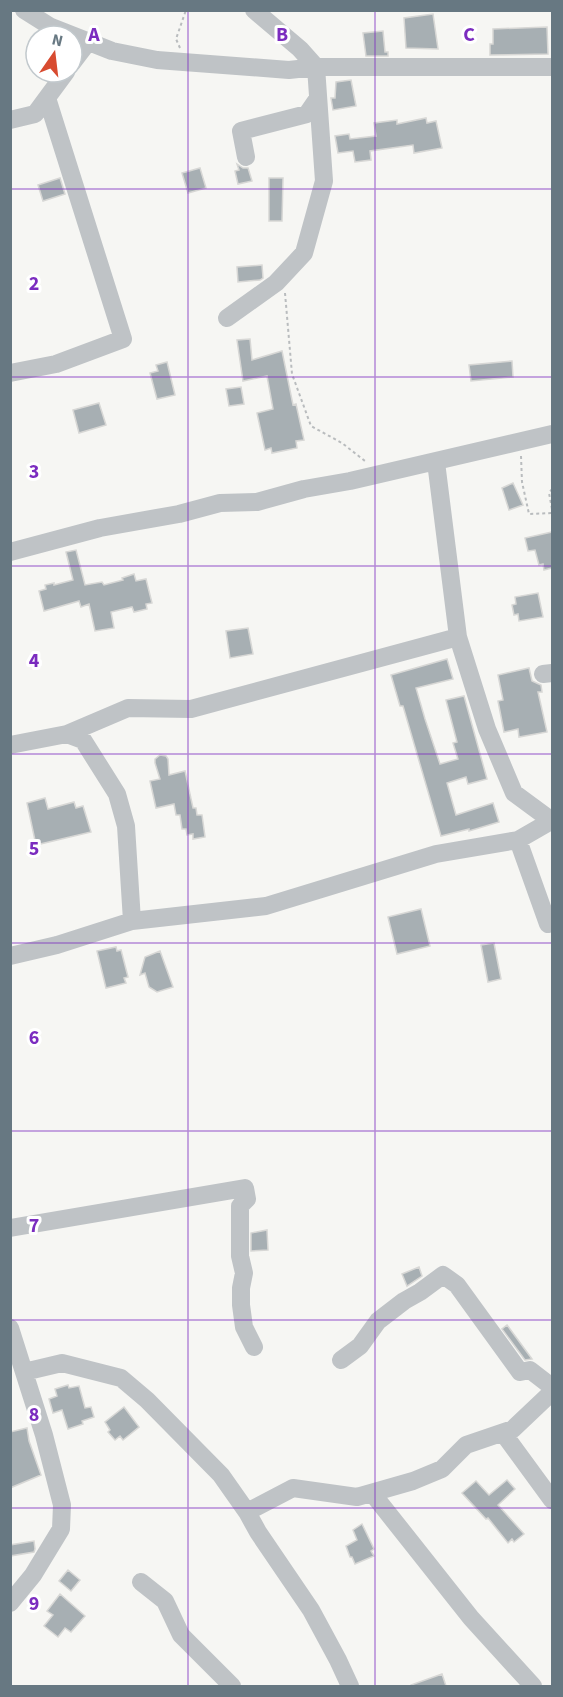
<svg xmlns="http://www.w3.org/2000/svg" width="563" height="1697" viewBox="0 0 563 1697" font-family="'Source Sans 3',sans-serif">
<style>
.building{fill:#a7afb3;stroke:#d7d7d5;stroke-width:1.5}
.lines{fill:none;stroke-linecap:round;stroke-linejoin:round}
.path{stroke:#b9bcbe;stroke-width:2;stroke-dasharray:3 3;stroke-linecap:butt}
.minor{stroke:#bfc3c6;stroke-width:18}
.grid{fill:none;stroke:#7b2cbf;stroke-width:1.5;stroke-opacity:0.55}
.grid-label{font-size:20px;text-anchor:middle;font-weight:bold;fill:#7b2cbf;stroke:#fff;stroke-width:6;stroke-linejoin:round;paint-order:stroke}
</style>
<rect width="100%" height="100%" fill="#f6f6f3"/>
<!-- building -->
<path class="building" d="M433,14L438,49L406,48L404,18Z
M547,27L548,54L490,55V44H493V29Z
M383,31L385,52H388V56H366L363,33Z
M351,80L356,106L333,110L331,98H335L336,82Z
M426,118L427,123L436,121L442,148L414,153L413,145L370,151L371,160L355,162L353,151L338,153L335,136L349,134L350,139L376,136L374,123L397,120V124Z
M237,164L243,168H248L252,181L238,184L235,171L239,170Z
M200,168L206,188L188,193L182,173Z
M60,178L65,194L43,201L38,185Z
M269,178H283L282,221H269Z
M262,265L263,278L260,280L238,282L237,267Z
M250,339L252,360L282,351L293,405L296,404L304,440L296,441L297,448L272,453L271,448L265,450L257,413L273,409L267,376L243,381L237,340Z
M512,361L513,377L471,381L469,365Z
M167,362L175,395L157,399L150,373L158,371L156,365Z
M241,387L244,404L229,406L226,389Z
M99,403L106,425L79,433L73,410Z
M513,483L523,505L509,510L502,488Z
M552,532V568L544,570L543,564L539,565L535,550L528,551L525,538Z
M76,550L85,585L102,582L104,585L123,580L122,578L134,574L136,581L146,579L152,603L146,604L147,609L134,612L132,607L111,612L114,628L95,631L89,604L81,607L79,601L44,611L39,591L46,589L45,585L54,583V585L73,580L66,552Z
M538,593L543,617L519,621L518,614L514,615L512,605L516,604L515,597Z
M248,628L253,654L230,658L226,631Z
M447,659L453,679L416,688L425,719L440,764L458,759L453,743L457,742L446,700L464,696L487,779L468,784L466,777L447,783L456,815L493,803L499,822L469,831V829L441,836L403,706H400L391,675Z
M529,668L532,681L541,685L542,692H538L547,732L519,737L518,729L504,732L498,701L503,700L498,675Z
M160,755L166,756L168,759L169,775L185,771L193,808H196L197,815H202L205,837L193,839V834L187,835L186,829H182L180,815H176L174,804L156,808L150,781L160,779L155,763V759Z
M45,798L48,809L74,802L76,808L83,806L91,832L36,845L27,803Z
M421,909L430,946L397,954L388,917Z
M494,943L501,979L488,982L481,945Z
M116,947L117,951L121,950L128,977L124,978L126,983L106,988L97,951Z
M160,951L173,987L157,992L149,987L145,973L140,975L145,957Z
M267,1230L268,1250L251,1251V1233Z
M419,1267L422,1276L407,1286L402,1274Z
M507,1325L532,1359L525,1360L502,1329Z
M68,1385L69,1388L79,1386L85,1408L91,1407L94,1417L82,1421L83,1424L68,1429L62,1410L53,1413L49,1399L57,1396L55,1389Z
M124,1407L139,1427L123,1440L120,1436L115,1440L108,1432L110,1430L105,1422Z
M27,1428L29,1441L41,1475L10,1488V1432Z
M507,1480L515,1489L498,1505L524,1534L514,1542L512,1539L508,1543L488,1518L486,1519L462,1493L476,1481L489,1495Z
M362,1524L374,1549L371,1551L374,1556L355,1564L352,1557H350L346,1546L357,1540L353,1530Z
M34,1541L35,1549L34,1552L10,1556V1545Z
M68,1570L80,1580L71,1591L59,1581Z
M60,1594L85,1616L71,1632L65,1628L58,1637L44,1626L53,1615L47,1611Z
M442,1674L446,1686H411V1685Z"/>
<g class="lines">
<!-- path -->
<path class="path" d="M180,48L176,39L186,10
M285,293L292,374L311,426L342,443L365,461
M521,456L522,482L529,514L552,513
M552,489L549,493L552,509"/>
<!-- minor -->
<path class="minor" d="M24,10L51,27L112,51L157,60L289,70L316,67H552
M72,63L88,42
M10,120L35,114L66,72
M246,157L241,131L307,114L318,98
M227,318L276,283L304,253L324,181L316,67L300,49L254,10
M10,373L56,364L123,339L47,98
M10,552L100,528L179,514L220,503L257,502L304,489L350,481L552,434
M458,637L487,729L514,793L552,821
M543,674L552,673
M67,734L128,708L191,709L458,637L436,462
M10,745L67,734L83,740L117,794L126,826L132,921L57,945L10,956
M518,840L548,924
M132,921L266,906L436,854L518,840L551,821
M10,1228L245,1188L247,1199L240,1206V1256L244,1273L241,1288V1305L244,1327L254,1347
M10,1328L44,1435L62,1505L61,1529L33,1575L10,1603
M341,1360L360,1346L378,1321L404,1301L420,1292L443,1275L457,1285L520,1372L530,1370L552,1387
M24,1372L62,1363L121,1378L147,1400L221,1475L247,1512L258,1532L311,1610L338,1660L350,1686
M503,1433L552,1500
M372,1493L471,1618L533,1686
M247,1512L293,1488L357,1497L413,1481L442,1469L466,1445L513,1429L552,1392
M141,1582L165,1601L181,1635L232,1686"/>
</g>
<!-- grid -->
<path class="grid" d="M188,10V1686M375,10V1686M10,189H552M10,377H552M10,566H552M10,754H552M10,943H552M10,1131H552M10,1320H552M10,1508H552"/>
<g class="grid-label">
<text x="94" y="41">A</text>
<text x="282" y="41">B</text>
<text x="469" y="41">C</text>
<text x="34" y="290">2</text>
<text x="34" y="478">3</text>
<text x="34" y="667">4</text>
<text x="34" y="855">5</text>
<text x="34" y="1044">6</text>
<text x="34" y="1232">7</text>
<text x="34" y="1421">8</text>
<text x="34" y="1610">9</text>
</g>
<!-- border -->
<rect width="563" height="1697" fill="none" stroke="#677882" stroke-width="24"/>
<!-- north arrow -->
<g transform="translate(54 54) rotate(14)"><circle r="28" fill="#ffffff" stroke="#c2c9cd" stroke-width="1.5"/>
<path d="M0-4.5L10 22L0 15L-10 22Z" fill="#d84b30"/>
<text y="-9" font-size="16" font-weight="bold" text-anchor="middle" fill="#677882">N</text>
</g>
</svg>
